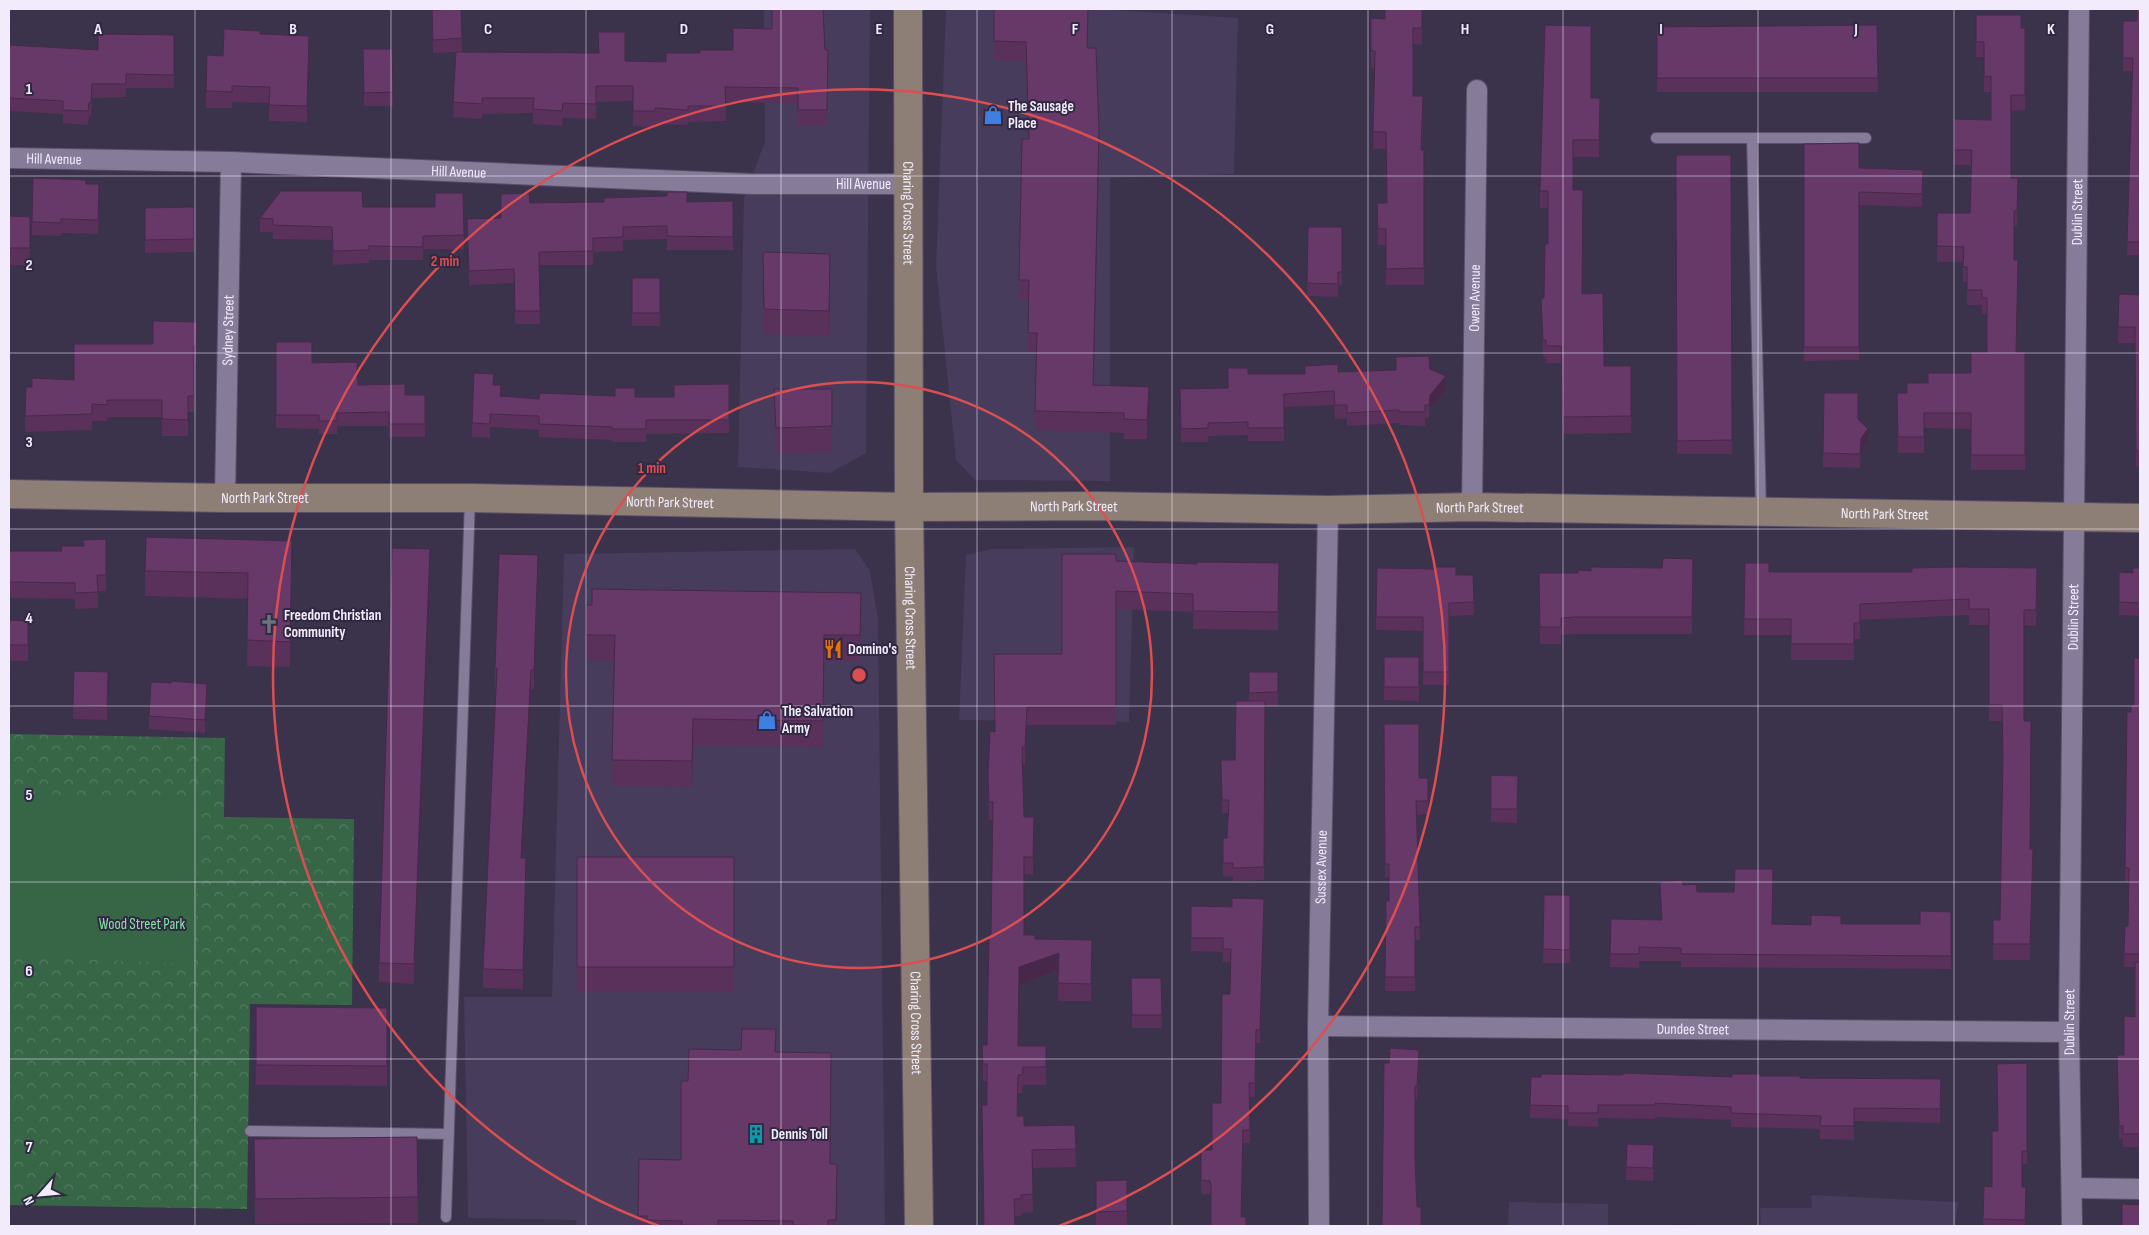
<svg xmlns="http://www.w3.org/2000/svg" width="2149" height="1235" viewBox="0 0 2149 1235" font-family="'Sofia Sans Condensed',sans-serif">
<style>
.built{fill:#473c5b}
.park{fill:url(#park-crowns)}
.pitch{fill:#366646}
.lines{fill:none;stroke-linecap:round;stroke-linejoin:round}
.lane-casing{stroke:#595066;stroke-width:12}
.street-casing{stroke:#595066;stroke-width:22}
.secondary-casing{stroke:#595066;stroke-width:30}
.lane{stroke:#867c9a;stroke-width:10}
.street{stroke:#867c9a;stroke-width:20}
.secondary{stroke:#8e7f76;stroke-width:28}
.wall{fill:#59315a}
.shaded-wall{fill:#48284a}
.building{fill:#673969;stroke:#48284a}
.grid{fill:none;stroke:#f1ebfc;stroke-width:1;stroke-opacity:0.55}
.ring{fill:none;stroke:#db4f52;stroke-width:2.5}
.labels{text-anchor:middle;stroke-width:4;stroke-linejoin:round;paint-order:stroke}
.poi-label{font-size:15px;font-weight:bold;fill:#f1ebfc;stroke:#312841;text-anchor:start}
.street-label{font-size:15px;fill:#f1ebfc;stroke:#312841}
.park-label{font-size:15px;fill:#86e4a6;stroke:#312841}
.grid-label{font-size:16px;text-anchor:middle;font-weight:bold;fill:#f1ebfc;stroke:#312841;stroke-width:4;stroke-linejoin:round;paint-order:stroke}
.centre{fill:#db4f52;stroke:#312841;stroke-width:2.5}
.ring-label{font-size:15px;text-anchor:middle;font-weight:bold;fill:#db4f52;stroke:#312841;stroke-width:4;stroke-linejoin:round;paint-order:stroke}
</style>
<defs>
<pattern id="park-crowns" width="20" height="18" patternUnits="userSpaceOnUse" patternTransform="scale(1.25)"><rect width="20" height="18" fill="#366646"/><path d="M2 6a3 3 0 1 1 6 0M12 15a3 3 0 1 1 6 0" fill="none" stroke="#547c62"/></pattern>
</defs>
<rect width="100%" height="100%" fill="#3b324c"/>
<!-- built -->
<path class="built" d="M764,9H870L866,453L830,473L738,467L744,198L765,141Z
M946,9H1100L1238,18L1234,174L1110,178V481L975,480L956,460L936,266Z
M1134,547L1129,722L959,720L966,555L992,549Z
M855,549L870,571L878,619L885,1226H577L576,1220L468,1218L464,997H552L564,554Z
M1811,1195L1958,1202L1955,1226H1761L1760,1208H1812Z
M1509,1202L1608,1204V1226H1508Z"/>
<!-- park -->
<path class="park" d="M9,734L225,738L224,817L354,819L352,1005L250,1004L247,1209L9,1205Z"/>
<!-- pitch -->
<path class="pitch" d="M9,793L200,801L194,964L9,956Z"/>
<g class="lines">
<!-- lane casing -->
<g class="lane-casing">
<path id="lane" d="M1656,138H1866
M1752,138L1761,510
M250,1131L449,1134
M446,1217L470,498"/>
</g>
<!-- street casing -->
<g class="street-casing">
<g id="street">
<path id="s1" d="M9,158L231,162L752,184H909"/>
<path id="s2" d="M225,498L231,162"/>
<path id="s3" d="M1472,507L1477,90"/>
<path id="s4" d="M1318,1026L2069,1032"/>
<path d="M2073,1188L2140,1189"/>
<path id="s5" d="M1319,1226L1318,1026L1328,510"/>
<path id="s6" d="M2072,1226L2069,1032L2079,9"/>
</g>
</g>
<!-- secondary casing -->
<g class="secondary-casing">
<g id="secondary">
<path id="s7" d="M908,9L909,507L919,1226"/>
<path id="s8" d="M9,494L225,498H470L909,507L1098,506L1328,510L1472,507L2140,518"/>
</g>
</g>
<!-- lane -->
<use href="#lane" class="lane"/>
<!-- street -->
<use href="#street" class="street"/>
<!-- secondary -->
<use href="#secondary" class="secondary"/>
</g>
<!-- wall -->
<path class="wall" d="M994,9L1088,48L1099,150L1093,385L1149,406L1147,439H1124V433L1035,430L1037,353L1028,352L1029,300H1019V280L1028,139L1026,61L994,60Z
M1422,9V45L1413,44V96L1423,113L1422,150H1424V285H1386V245H1378L1377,203H1387L1386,149H1373L1375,68H1371V18L1385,19Z
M2140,9V255H2127L2132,71H2123V21H2137Z
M432,10L462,38V52L625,61L666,62L700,53L828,50L827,125H798V103L726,102V121L688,122V125L655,124V127L633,126V101L596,102V119L563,118L562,126L533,124V113L482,114V119L453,117L456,52L433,53Z
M1976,15L2021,28H2025V110L2011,111V178L2018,194L2017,226H2014V260L2016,352H2025V470H1971V429L1924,428V453H1898L1897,393H1907L1928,383L1971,373L1987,352V314H1982V305H1967V282H1963V262H1937V213H1970L1972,165H1954V119L1991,120V92H1984V57H1976Z
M1877,25L1878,92H1657V27Z
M260,34L309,52L307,122L269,121V103L232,102V108H206V91L223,56Z
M174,35V88H126V97L92,98L91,116H89L88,125L63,123V114L9,111V45L98,50Z
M363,49H392L393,106H364Z
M1591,98H1600L1599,157H1573V190L1582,294L1604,366H1631V433L1563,434L1561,363H1546V357H1543L1541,298H1544L1548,244V208H1540V191Z
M1804,144L1859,168L1923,170L1922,207L1859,205V360L1804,361Z
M1676,155H1731L1732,454H1677Z
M86,184L99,198L98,234L61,233V236L32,235V222Z
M463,193L464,249H423V260H369V263L333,265L332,240L273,239V232H260V218L363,207H435Z
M501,194L530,203L733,201V250H667V239L623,240V251L593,252V265H539L540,324H515L514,283L469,285L467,219L501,218Z
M194,207V252L145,253V208Z
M9,216L30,217V265H9Z
M1308,227H1342V285H1338V297L1307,296Z
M763,252L830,280L829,336L764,334Z
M632,278H660V326H632Z
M2119,294L2140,295V467H2136L2135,343H2118Z
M197,322L196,363H194V412H188V436H162V417H107V421H92V430L25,432V416L32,387L74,380L153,344Z
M276,342L312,363L358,385L405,395H425V437H389V426H337V434H319V429L276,428Z
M1305,366L1338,372L1430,369L1446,389L1430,408L1429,418H1425V426L1399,425V423L1347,426V418L1335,419L1334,405L1284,407V441H1248V435L1208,436V442H1181L1180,389L1228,388L1248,374H1305Z
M729,384V433L646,434V442H612V440L539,437V430L490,427V438L472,437V423L494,385L501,396L539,399L635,397H674Z
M774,389L832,426V452L776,454L774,415Z
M1858,419L1868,442L1861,451L1860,468L1823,467V453Z
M9,551L106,575V591H98V608L75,609V599L9,598Z
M1693,559L1692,634H1575L1561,635V644H1540L1539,573H1578L1591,571L1662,568Z
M1116,561L1197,564L1279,563L1278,630L1193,629V612L1116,609V725H1027L1025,765L1022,764L1024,817L1034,835L1033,875L1024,874V935L1035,939L1092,940L1091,1001H1058V971L1019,985L1018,1046H1046V1085H1023L1022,1093H1018V1116L1024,1126L1075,1125L1076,1167L1032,1168L1033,1212L1021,1213V1216H1015L987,1105V1081H983L982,1045H987L991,935L993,820H989L988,775L995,732L1062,654Z
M1745,563L1769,572H1912L2037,568L2036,626L2024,625V721L2030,849L2033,865L2030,960H1993V920H2000L2003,765L2002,721H1989V625H1969V615L1860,620V639H1854V660H1791V635H1744Z
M292,567L290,667L247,666L248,599L145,596V571Z
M430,568L414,984L379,982V963Z
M2140,568V616L2119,615V572L2133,573Z
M538,575L534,689H531L522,858L526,877L523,989L483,988V969L496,688H495V668Z
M1456,575H1473L1474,615L1449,616V685H1423V631L1376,630V617Z
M861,619L860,661H824L823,747L693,745L692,787L612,786L614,661L586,660V635Z
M9,620L28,621V661H9Z
M1384,657H1419V701L1384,700Z
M2140,658V1147H2123V1139H2119L2117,1055H2124L2135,1017V967H2124L2125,926H2128L2129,882H2125L2127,712H2131L2134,705Z
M74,671L108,686L107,720L73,719Z
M1249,672H1278V706H1265L1264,880L1233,881V877L1223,876V838H1227L1228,813H1222L1221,760H1235L1249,701Z
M171,683L207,697L205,733L149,729V716Z
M1384,724L1419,778L1428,801V814L1417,815L1420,940H1415V991H1385L1386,901H1389V877H1385Z
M1491,775L1518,776L1517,823L1491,822Z
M577,857H734V992H577Z
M1660,882L1683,885L1697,892L1772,924L1811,925L1920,924L1951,912V969L1681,967V961H1639V968L1610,967L1611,919L1662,920Z
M1544,895H1570V963H1543Z
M1264,899L1260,1043H1256L1255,1097H1249L1250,1143H1243L1241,1217L1246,1226L1211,1198L1210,1194H1201V1180L1212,1150L1221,1103L1230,994L1231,962H1223V952L1191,951V906L1232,907Z
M1131,978H1161L1162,1028H1132Z
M256,1007L387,1008V1086L256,1085Z
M776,1052L831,1164L837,1190L836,1226H638L639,1159L681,1160L688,1081Z
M1419,1063L1417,1099H1415V1158L1417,1207L1421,1226H1382Z
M2027,1063V1164H2022V1187H2026L2025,1226H1983L1984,1186L1992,1187L1998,1131Z
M1760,1076L1800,1078L1941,1079L1940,1123L1854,1121V1140L1820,1139V1129L1731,1127V1120L1655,1117V1119L1598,1118V1127L1568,1126V1119L1530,1118L1531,1077H1732Z
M417,1137L418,1223L255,1224L254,1139Z
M1654,1158L1653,1181L1626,1180V1167Z
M1127,1180V1225H1096V1181Z"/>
<!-- shaded-wall -->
<path class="shaded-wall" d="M309,36V52L307,122V106Z
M1099,130V150L1093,404V385Z
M2018,178V194L2017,226V211Z
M830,254V280L829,336V311Z
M1446,376V389L1430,408L1429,418L1430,395Z
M1149,387V406L1147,439V420Z
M1868,429V442L1861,451L1860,468L1861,438Z
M292,541V567L290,667V642Z
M430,549V568L414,984V964Z
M538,555V575L534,689V670Z
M531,670V689L521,877V858Z
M207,684V697L205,733V720Z
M1027,707V725L1025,765V747Z
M693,719V745L692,787V761Z
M1034,817V835L1033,875V857Z
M526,858V877L523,989V970Z
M1059,953V970L1019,985V967Z
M837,1164V1190L836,1226V1220Z"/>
<!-- building -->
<path class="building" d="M461,9L462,38L433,40L432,10Z
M772,9H823L825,50H828L827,110H798V88L725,87L726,106H688V110L655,108V111H633V86H596V104L563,103L562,111L533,109L534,98H482V104L453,102L456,52L599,53L598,32H625V61L666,62V53H700V50H733V28L772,29Z
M994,9H1088L1087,48H1096L1099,130L1093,385L1149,387L1147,420L1124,419V413L1035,411L1037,333H1028L1029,280H1019L1022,139H1029L1026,42L994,41Z
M1385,9H1422V28H1413V96H1423L1421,150H1424V268L1386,269V229H1378L1377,203H1387L1386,132H1373L1375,51H1371V18L1385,19Z
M2137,9H2140V242H2127L2133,58H2123V21H2137Z
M1976,15H2021V28H2025V95H2011V178H2018L2017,211H2014V260H2018L2016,352H2025V455H1971V413H1924V437H1898L1897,393H1907V383H1928V373H1971V352H1987V298H1982V290H1967V267H1963L1964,247L1937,246V213H1970L1972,150H1954V119L1991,120V76L1984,77V42H1976Z
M1545,25L1591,26V98H1600L1599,140H1573V190H1583L1582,294L1603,293L1604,366H1631V416L1563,417L1561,346H1546V340H1543L1541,298H1544L1545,244H1548V191H1540Z
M1877,25L1878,78H1657V27Z
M224,29L260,31V34L309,36L307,106L269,105L270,87L232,86V92L206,91L207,55L223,56Z
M98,34L174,35V75L126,74V84H92L91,103H89L88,111L63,110V101L9,98V45L98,50Z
M363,49H392L393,92L364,93Z
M1859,143V168L1923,170L1922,194L1859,192V347H1804V144Z
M1676,155H1731L1732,440L1677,441Z
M33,178L86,180V184H99L98,220L61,219V223L32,222Z
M281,191H362L363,207H435V193H463L464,235L423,236V247L369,246V250L333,251L332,227L273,225V219L260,218Z
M667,192H687V202L733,201V237L667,236V226L623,227V237L593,238V251L539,252L540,311H515L514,269L469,271L467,219L501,218V194L529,193L530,203L604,202V198L667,196Z
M194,207V239L145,240V208Z
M9,216L30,217V248H9Z
M1308,227H1342V272H1338V284L1307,283Z
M763,252L830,254L829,311L764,309Z
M632,278H660V313H632Z
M2119,294L2140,295V451H2136L2135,327H2118Z
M153,321L197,322L196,346H194V396H188V420L162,419V400H107V405L92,404V414L25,416L26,387H32V378L74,380V344H153Z
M276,342H312V363L357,362L358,385L405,384V395H425V424H389V412L337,413V421H319V415H276Z
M1429,356L1430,369L1446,376L1430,395L1429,405H1425V412H1399V410L1347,413V405H1335L1334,391L1284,394V428H1248V422L1208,423V428L1181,429L1180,389L1228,388V368H1248V374H1305V366L1338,364V372L1396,370V357Z
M474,373L494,374L493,385H501L500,396L539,399L540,393L615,396V388H635V397H674V385L729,384V420H646V429H612V427L539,424V416L490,414V424L472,423Z
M774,389H832V426L776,428Z
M1824,393H1858V419L1868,429L1861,438L1860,454L1823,453Z
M146,537L292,541L290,642L247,640L248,573L145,571Z
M106,539V575H97L98,592L75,593V583L9,582V551H62L61,546H84L83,540Z
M392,548L430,549L414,964L379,963Z
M499,554L538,555L534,670H531L521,858H526L523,970L483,969L497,668H495Z
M1062,554H1116V561L1197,564V562L1279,563L1278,612L1193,611V594L1116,591V707H1027L1025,747H1022L1024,817H1034L1033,857H1024V935H1035V939L1092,940L1091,984L1058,983L1059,953L1019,967L1018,1046H1046V1067H1023L1022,1075H1018L1017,1116H1024V1126L1075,1125L1076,1149L1032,1150L1033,1194L1021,1195V1199H1014L1015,1226H984L982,1105H987V1064H983L982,1045H987L989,935H991L993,802H989L988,775L990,731L995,732L994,654H1062Z
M1663,558L1693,559L1692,617H1575L1561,618V627H1540L1539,573H1578V570L1591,571V567L1662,568Z
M1745,563H1769V572H1912V568L1955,567L2037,568L2036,610H2024V721H2031L2030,849H2033L2030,944H1993V920H2000L2003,757L2002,705H1989V609H1969V599L1860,604V623H1854V644H1791V619H1744Z
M1435,567H1456V575H1473L1474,602L1449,603V672H1423V617H1376L1377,568L1435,569Z
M2133,568H2140V603L2119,602V572L2133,573Z
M592,589L861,593L860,635H824L823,721L693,719L692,761L612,760L615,635H586V605H592Z
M9,620L28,621V645H9Z
M1384,657H1419V687H1384Z
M2134,658H2140V954H2124L2125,926H2128L2129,868H2125L2127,712H2131V705H2134Z
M74,671L108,672L107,707L73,706Z
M1249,672H1278V692L1249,693Z
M171,681L207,684L205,720L149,716L151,682L171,683Z
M1236,701H1265L1264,867L1233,868V863H1223V838H1227L1229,800H1222L1221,760H1235Z
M1384,724H1419V778H1428V801H1416L1420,927H1415V977H1385L1386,901H1389V864H1385Z
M1491,775L1518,776L1517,809H1491Z
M577,857H734V967H577Z
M1735,869H1773L1772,924L1811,925V915L1841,916V924H1920V911L1951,912V956L1681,954V948L1639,947V954H1610L1611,919L1662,920L1660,882L1682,880L1683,885L1696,884L1697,892H1734Z
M1544,895H1570V950L1543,949Z
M1232,898L1264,899L1260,1030H1256L1255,1083H1249L1250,1130H1243L1241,1217H1246V1226H1211V1185L1210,1181L1201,1180V1150H1212V1103H1221L1222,994H1230L1231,949H1223V938H1191V906L1232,907Z
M2135,962H2140V1134H2123V1126H2119L2117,1055H2124V1016L2135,1017Z
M1131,978H1161L1162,1015H1132Z
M256,1007L387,1008V1066L256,1065Z
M742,1029H776L775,1052L831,1053L830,1164H837L836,1220H828V1226L793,1225V1221L718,1220V1226L682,1225V1221L647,1220V1216H638L639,1159L681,1160V1081H688L689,1049L741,1050Z
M1390,1048L1419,1050L1417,1086H1415V1158L1417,1207H1421V1226H1382L1384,1063H1389Z
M2027,1063V1151H2022V1187H2026L2025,1220L1983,1219L1984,1186L1992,1187V1131H1998L1997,1064Z
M1623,1073L1732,1077V1074H1760V1076H1800V1078L1941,1079L1940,1109L1854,1108V1126H1820L1821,1116L1731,1113V1107L1655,1103V1105H1598V1113H1568V1106L1530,1105L1531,1077H1541V1074L1623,1075Z
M417,1137L418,1197L255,1199L254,1139Z
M1627,1144L1654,1145L1653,1168L1626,1167Z
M1127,1180V1211L1096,1212V1181Z
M2122,1204L2140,1205V1226H2122Z
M1671,1225L1729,1226H1671Z"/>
<!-- grid -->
<path class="grid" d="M195,9V1226M391,9V1226M586,9V1226M781,9V1226M977,9V1226M1172,9V1226M1368,9V1226M1563,9V1226M1758,9V1226M1954,9V1226M9,176H2140M9,353H2140M9,529H2140M9,706H2140M9,882H2140M9,1059H2140"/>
<!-- distance rings -->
<g class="ring">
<circle cx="859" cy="675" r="293"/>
<path d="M659 1226A586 586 0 1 1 1059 1226"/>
</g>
<!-- icons -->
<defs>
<g id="shop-bare" transform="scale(1.5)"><path d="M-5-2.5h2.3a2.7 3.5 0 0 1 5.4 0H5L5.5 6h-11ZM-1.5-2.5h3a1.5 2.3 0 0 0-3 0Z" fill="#3f7fe0" stroke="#312841" stroke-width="2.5" paint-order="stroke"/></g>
<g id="church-bare" transform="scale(1.5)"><path d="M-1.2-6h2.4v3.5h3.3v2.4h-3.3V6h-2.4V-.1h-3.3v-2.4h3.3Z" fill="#6b7280" stroke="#312841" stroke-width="2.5" paint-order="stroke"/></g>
<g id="restaurant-bare" transform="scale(1.5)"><path d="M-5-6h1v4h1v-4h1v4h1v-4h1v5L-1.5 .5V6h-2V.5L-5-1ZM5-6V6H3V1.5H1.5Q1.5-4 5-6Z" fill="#e8710a" stroke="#312841" stroke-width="2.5" paint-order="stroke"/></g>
<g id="building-bare" transform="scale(1.5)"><path d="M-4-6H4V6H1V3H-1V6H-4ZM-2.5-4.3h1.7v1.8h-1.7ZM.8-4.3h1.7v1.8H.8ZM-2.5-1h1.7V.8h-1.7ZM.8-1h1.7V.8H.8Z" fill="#0f9aa8" stroke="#312841" stroke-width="2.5" paint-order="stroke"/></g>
</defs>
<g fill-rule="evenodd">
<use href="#shop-bare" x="993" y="115"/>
<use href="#church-bare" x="269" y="624"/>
<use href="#restaurant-bare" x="833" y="649"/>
<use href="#shop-bare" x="767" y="720"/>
<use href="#building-bare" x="756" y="1134"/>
</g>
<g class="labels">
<!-- poi labels -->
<g class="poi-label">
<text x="1008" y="111">The Sausage<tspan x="1008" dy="17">Place</tspan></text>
<text x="284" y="620">Freedom Christian<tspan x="284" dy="17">Community</tspan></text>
<text x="848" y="654">Domino's</text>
<text x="782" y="716">The Salvation<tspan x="782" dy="17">Army</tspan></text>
<text x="771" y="1139">Dennis Toll</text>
</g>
<!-- street labels -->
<g class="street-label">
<text dy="5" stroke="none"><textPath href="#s1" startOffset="45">Hill Avenue</textPath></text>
<text dy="5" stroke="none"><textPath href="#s1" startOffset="450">Hill Avenue</textPath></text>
<text dy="5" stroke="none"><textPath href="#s1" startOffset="855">Hill Avenue</textPath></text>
<text dy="5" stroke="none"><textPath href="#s7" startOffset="204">Charing Cross Street</textPath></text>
<text dy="5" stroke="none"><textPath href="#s6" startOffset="1014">Dublin Street</textPath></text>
<text dy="5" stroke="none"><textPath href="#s3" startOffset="209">Owen Avenue</textPath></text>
<text dy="5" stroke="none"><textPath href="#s2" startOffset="168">Sydney Street</textPath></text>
<text dy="5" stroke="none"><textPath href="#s8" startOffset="256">North Park Street</textPath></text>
<text dy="5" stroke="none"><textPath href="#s8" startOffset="661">North Park Street</textPath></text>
<text dy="5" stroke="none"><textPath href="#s8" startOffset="1065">North Park Street</textPath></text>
<text dy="5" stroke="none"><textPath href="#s8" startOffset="1471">North Park Street</textPath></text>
<text dy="5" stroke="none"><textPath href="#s8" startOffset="1876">North Park Street</textPath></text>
<text dy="5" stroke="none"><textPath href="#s7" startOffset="609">Charing Cross Street</textPath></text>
<text dy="5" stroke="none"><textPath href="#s6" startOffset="609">Dublin Street</textPath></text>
<text dy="5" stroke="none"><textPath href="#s5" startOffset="359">Sussex Avenue</textPath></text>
<text dy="5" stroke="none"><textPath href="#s7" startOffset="1014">Charing Cross Street</textPath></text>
<text dy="5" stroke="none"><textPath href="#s6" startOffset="204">Dublin Street</textPath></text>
<text dy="5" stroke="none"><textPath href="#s4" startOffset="375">Dundee Street</textPath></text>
</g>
<!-- park labels -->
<g class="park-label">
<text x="142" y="929">Wood Street Park</text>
</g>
</g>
<g class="grid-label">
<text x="98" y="34">A</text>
<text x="293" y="34">B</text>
<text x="488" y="34">C</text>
<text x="684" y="34">D</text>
<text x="879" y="34">E</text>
<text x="1075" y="34">F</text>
<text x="1270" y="34">G</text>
<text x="1465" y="34">H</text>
<text x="1661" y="34">I</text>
<text x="1856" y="34">J</text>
<text x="2051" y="34">K</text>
<text x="29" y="94">1</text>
<text x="29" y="270">2</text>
<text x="29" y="447">3</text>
<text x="29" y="623">4</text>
<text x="29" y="800">5</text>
<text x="29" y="976">6</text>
<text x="29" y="1152">7</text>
</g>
<circle cx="859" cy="675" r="8" class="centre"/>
<g class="ring-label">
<text x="445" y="266">2 min</text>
<text x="652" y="473">1 min</text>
</g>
<!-- border -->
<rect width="2149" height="1235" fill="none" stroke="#f1ebfc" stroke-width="20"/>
<!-- north arrow -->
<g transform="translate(40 1195) rotate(243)" stroke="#312841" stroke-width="4" paint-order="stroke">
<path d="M0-4L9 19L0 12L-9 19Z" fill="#f1ebfc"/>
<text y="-8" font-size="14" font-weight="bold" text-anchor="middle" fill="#f1ebfc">N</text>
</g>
</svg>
